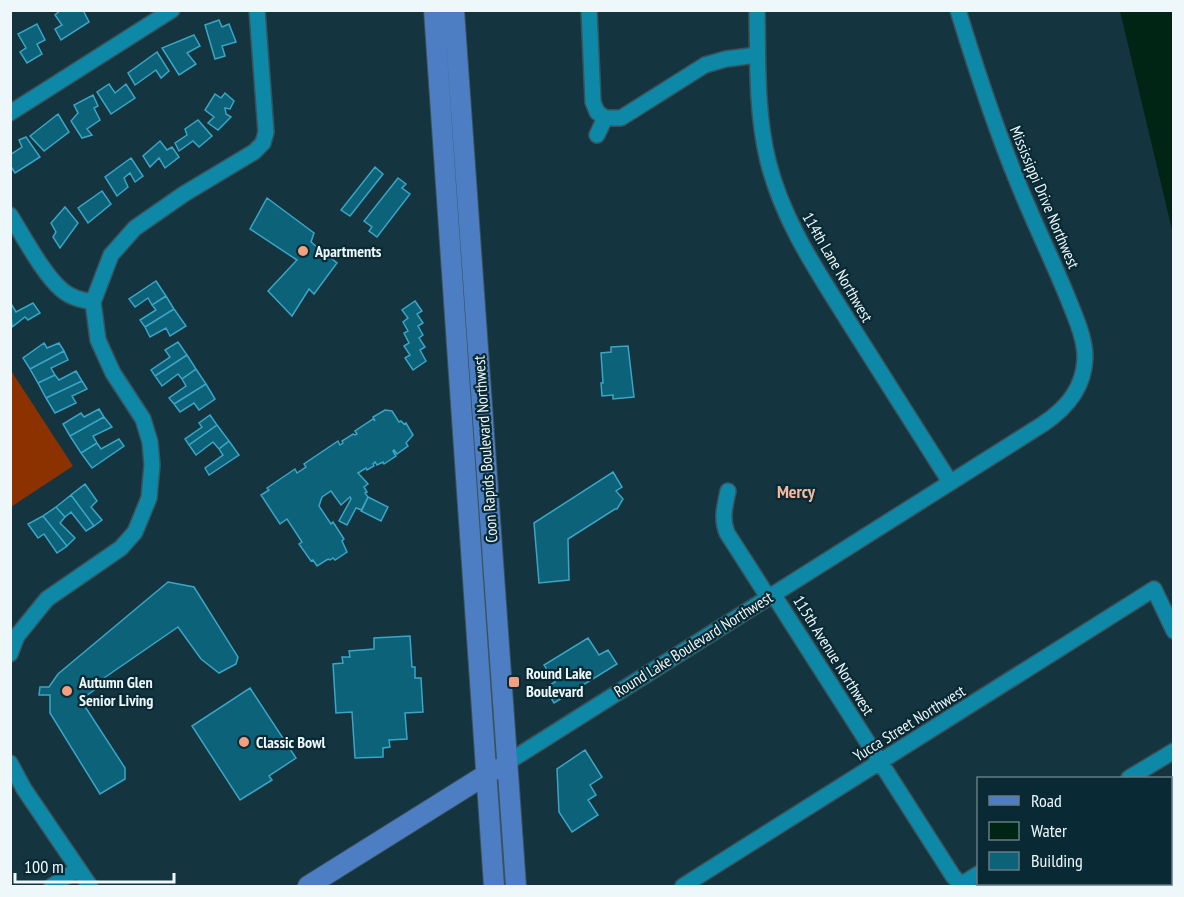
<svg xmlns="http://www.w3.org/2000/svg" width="1184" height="897" viewBox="0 0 1184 897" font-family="'PT Sans Narrow',sans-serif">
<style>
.green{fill:#8c3100}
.water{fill:#002515}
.building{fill:#0b6279;stroke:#3ca5c5;stroke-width:1.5}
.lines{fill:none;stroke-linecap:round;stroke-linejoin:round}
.minor-casing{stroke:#395158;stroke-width:18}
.major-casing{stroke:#395158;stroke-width:22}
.minor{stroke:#0d88a7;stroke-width:15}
.major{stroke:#4d7dc3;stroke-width:20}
.poi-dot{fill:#f2a080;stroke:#092a34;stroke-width:2}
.labels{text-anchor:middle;stroke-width:4.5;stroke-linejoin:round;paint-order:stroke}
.street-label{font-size:16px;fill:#eef7fa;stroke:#092a34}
.poi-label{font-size:16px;font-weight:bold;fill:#eef7fa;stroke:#092a34;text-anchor:start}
.neighbourhood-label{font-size:18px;font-weight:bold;fill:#f8b9a1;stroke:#092a34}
</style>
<rect width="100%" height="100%" fill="#14343f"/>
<!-- green -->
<path class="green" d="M10,369L73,466L11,507H10Z"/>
<!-- water -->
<path class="water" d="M1120,11H1173V234Z"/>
<!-- building -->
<path class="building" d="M61,10H83L89,22L61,40L55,29L62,25L55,15Z
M219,20L222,27L229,24L236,42L222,46L225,56L215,59L205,25Z
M37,24L45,40L37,44L42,54L27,63L20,52L26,48L18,34Z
M194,35L200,46L187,53L196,64L179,75L162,48Z
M157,52L169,71L161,78L156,70L135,85L128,73Z
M109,84L115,93L126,84L135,98L111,114L97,92Z
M225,93L234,101L230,109L225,108L226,114L231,117L218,130L208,123L214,117L205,110L215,94L221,98Z
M93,95L98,106L94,108L100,120L87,129L92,135L82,138L71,121L78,113L74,105Z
M58,114L69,132L44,151L30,136Z
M198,120L212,136L199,147L193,141L179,151L175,143L187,135L185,129Z
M26,137L40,157L15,173L10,165V155L22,147L19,140Z
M160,141L167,150L172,147L179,157L165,168L159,158L150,167L143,156Z
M131,158L143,176L135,182L130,173L124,178L128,187L117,196L105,177Z
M375,167L383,174L350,216L341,210Z
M398,178L406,184L402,188L410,194L377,237L369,231L372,227L364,221Z
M102,191L111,204L88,223L78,208Z
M267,198L314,233L311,242L337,263L314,294L309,289L292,316L268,291L297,260L250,229Z
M65,207L78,223L60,248L53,237L56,232L51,223Z
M156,281L166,296L152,305L148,298L135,307L129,299Z
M166,296L174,309L145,327L140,320L156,310L152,305Z
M415,301L422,311L417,314L423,323L418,326L423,335L419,338L425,347L420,350L426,361L413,370L405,358L410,355L404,346L409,343L404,333L408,331L403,322L408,318L402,310Z
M10,302L16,312L33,303L40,313L28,320L25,317L12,327Z
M174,309L186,326L170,336L166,328L150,337L145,327Z
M178,342L187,355L155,376L151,370L170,357L165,350Z
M44,343L47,348L59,343L64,351L30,369L23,358Z
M628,346L634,397L613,399V395L602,396L601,383H603L601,353L611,352V347Z
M64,351L68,360L51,368L55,375L38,383L30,369Z
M187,355L196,369L182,379L178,374L162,386L155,376Z
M196,369L206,384L174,404L169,398L186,386L182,379Z
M76,371L82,381L46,398L38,383L55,375L59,380Z
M82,381L87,389L72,396L76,403L55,413L46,398Z
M206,384L215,399L199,410L194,403L180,412L174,404Z
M99,409L104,417L70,436L63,424L81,413L84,417Z
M385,410L392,411L399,422L401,421L404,424L406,423L413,435L406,443L408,446L397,454L394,450L393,451L396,456L384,464L383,462L377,465L375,462L373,464L374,466L367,470L366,468L358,473L368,484L364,487L367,492L365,493L368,497L362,510L356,508L347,525L339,521L351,499L350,497L341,505L331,491L322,497L319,506L331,524L333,522L344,539L342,541L347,552L335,560L333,558L330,560L328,559L317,566L313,560L311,561L299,544L302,542L287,519L280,524L261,495L269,490L267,488L295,469L297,473L306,467L304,464L338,441L340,445L343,443L342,441L353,434L355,435L357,434L355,431L373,419L375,421L373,417Z
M210,415L217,425L189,445L185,439L202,427L199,423Z
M104,417L112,427L93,436L97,443L81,453L70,436Z
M217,425L229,441L219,449L213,442L196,455L189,445Z
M119,439L124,446L92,468L81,453L97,443L101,449Z
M229,441L239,455L209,475L205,468L223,455L219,449Z
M613,472L622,487L616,491L623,499L617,509H615L568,539L569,580L539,583L534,523Z
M85,484L97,501L91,507L102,520L94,526L71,495Z
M71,495L94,526L86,531L71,512L65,517L56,507Z
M368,497L388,507L381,521L361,511Z
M56,507L65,517L60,523L75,538L67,546L43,516Z
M43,516L67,546L57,553L44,534L38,538L28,524Z
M168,582L194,587L238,657L236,664L219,673L201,659L178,627L104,678L107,681L86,696L84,705L125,768V779L100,794L50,713V695H39L40,687H49L58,674Z
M410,636L412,667H415V678H421L423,712L405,713L407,739L389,740L390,747L383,748V757L355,758L352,712L336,713L333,664L343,663L342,657H350L349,651L374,649V638Z
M588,638L599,655L608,650L617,664L554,703L545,688L555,682L544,665Z
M250,688L296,758L269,776L272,780L240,800L192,726Z
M585,750L602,777L590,785L596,795L588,800L598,815L572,832L559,812L557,769Z"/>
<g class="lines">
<!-- minor casing -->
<g class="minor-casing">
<path id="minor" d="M589,10L593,102L597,112L605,118
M757,10C758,61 756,112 768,161C783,222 819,274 852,327C885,379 917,430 950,482
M10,113L172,10
M605,118H621L705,65L726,59L757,55
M597,135L605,118
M10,215C24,237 43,274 62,290C71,298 82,300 93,302
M728,491C725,506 721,518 727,533L768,597
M773,594L953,876L962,886
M10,654L17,636L47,599L121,548L135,532L149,498L152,465L150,442L143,419L113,373L98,340L93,302L111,255L135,228L184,194L254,152L263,143L266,132L257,10
M508,762L1043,424C1067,408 1084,388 1085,358C1085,338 1076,319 1069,301C1053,261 1034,223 1018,183C995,127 976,69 958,10
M10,763L24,789L90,886
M1129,778L1174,751
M52,886L78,869
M683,886L1154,589L1174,631
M959,886L978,874"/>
</g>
<!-- major casing -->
<g class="major-casing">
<path id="major" d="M434,10L494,886
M454,10L516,886
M308,886L495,769"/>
</g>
<!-- minor -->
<use href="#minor" class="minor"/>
<!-- major -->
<use href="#major" class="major"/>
</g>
<!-- markers -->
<g class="poi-dot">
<circle cx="303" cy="251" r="6"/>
<rect x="508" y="676" width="12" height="12" rx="3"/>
<circle cx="67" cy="691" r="6"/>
<circle cx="244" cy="742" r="6"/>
</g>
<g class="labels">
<!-- street labels -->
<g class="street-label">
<text transform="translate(1045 197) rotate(67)" y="6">Mississippi Drive Northwest</text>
<text transform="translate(838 267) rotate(60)" y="6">114th Lane Northwest</text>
<text transform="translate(485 449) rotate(-94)" y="6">Coon Rapids Boulevard Northwest</text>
<text transform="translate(693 644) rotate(-32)" y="6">Round Lake Boulevard Northwest</text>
<text transform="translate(834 655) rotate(58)" y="6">115th Avenue Northwest</text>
<text transform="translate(909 723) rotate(-32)" y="6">Yucca Street Northwest</text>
</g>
<!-- poi labels -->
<g class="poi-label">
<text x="315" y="257">Apartments</text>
<text x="526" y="679">Round Lake<tspan x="526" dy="18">Boulevard</tspan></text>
<text x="79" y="688">Autumn Glen<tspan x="79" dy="18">Senior Living</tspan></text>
<text x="256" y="748">Classic Bowl</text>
</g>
<!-- neighbourhood labels -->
<g class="neighbourhood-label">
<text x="796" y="498">Mercy</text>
</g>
</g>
<!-- border -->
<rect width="1184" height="897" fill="none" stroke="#eef7fa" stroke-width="24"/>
<!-- legend -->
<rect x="977" y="777" width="195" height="108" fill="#092a34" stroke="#657c83" stroke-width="1.5"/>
<rect x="989" y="796" width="30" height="9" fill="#4d7dc3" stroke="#657c83" stroke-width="1.5"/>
<text x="1031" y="807" font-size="18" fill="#eef7fa">Road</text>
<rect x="989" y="822" width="30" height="18" fill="#002515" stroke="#657c83" stroke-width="1.5"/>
<text x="1031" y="837" font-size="18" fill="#eef7fa">Water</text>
<rect x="989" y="852" width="30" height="18" fill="#0b6279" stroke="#657c83" stroke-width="1.5"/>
<text x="1031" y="867" font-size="18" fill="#eef7fa">Building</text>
<!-- scale -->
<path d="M15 873v9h159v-9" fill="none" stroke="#eef7fa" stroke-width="3"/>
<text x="24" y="873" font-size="18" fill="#eef7fa" stroke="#092a34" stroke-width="4.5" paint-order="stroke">100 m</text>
</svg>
